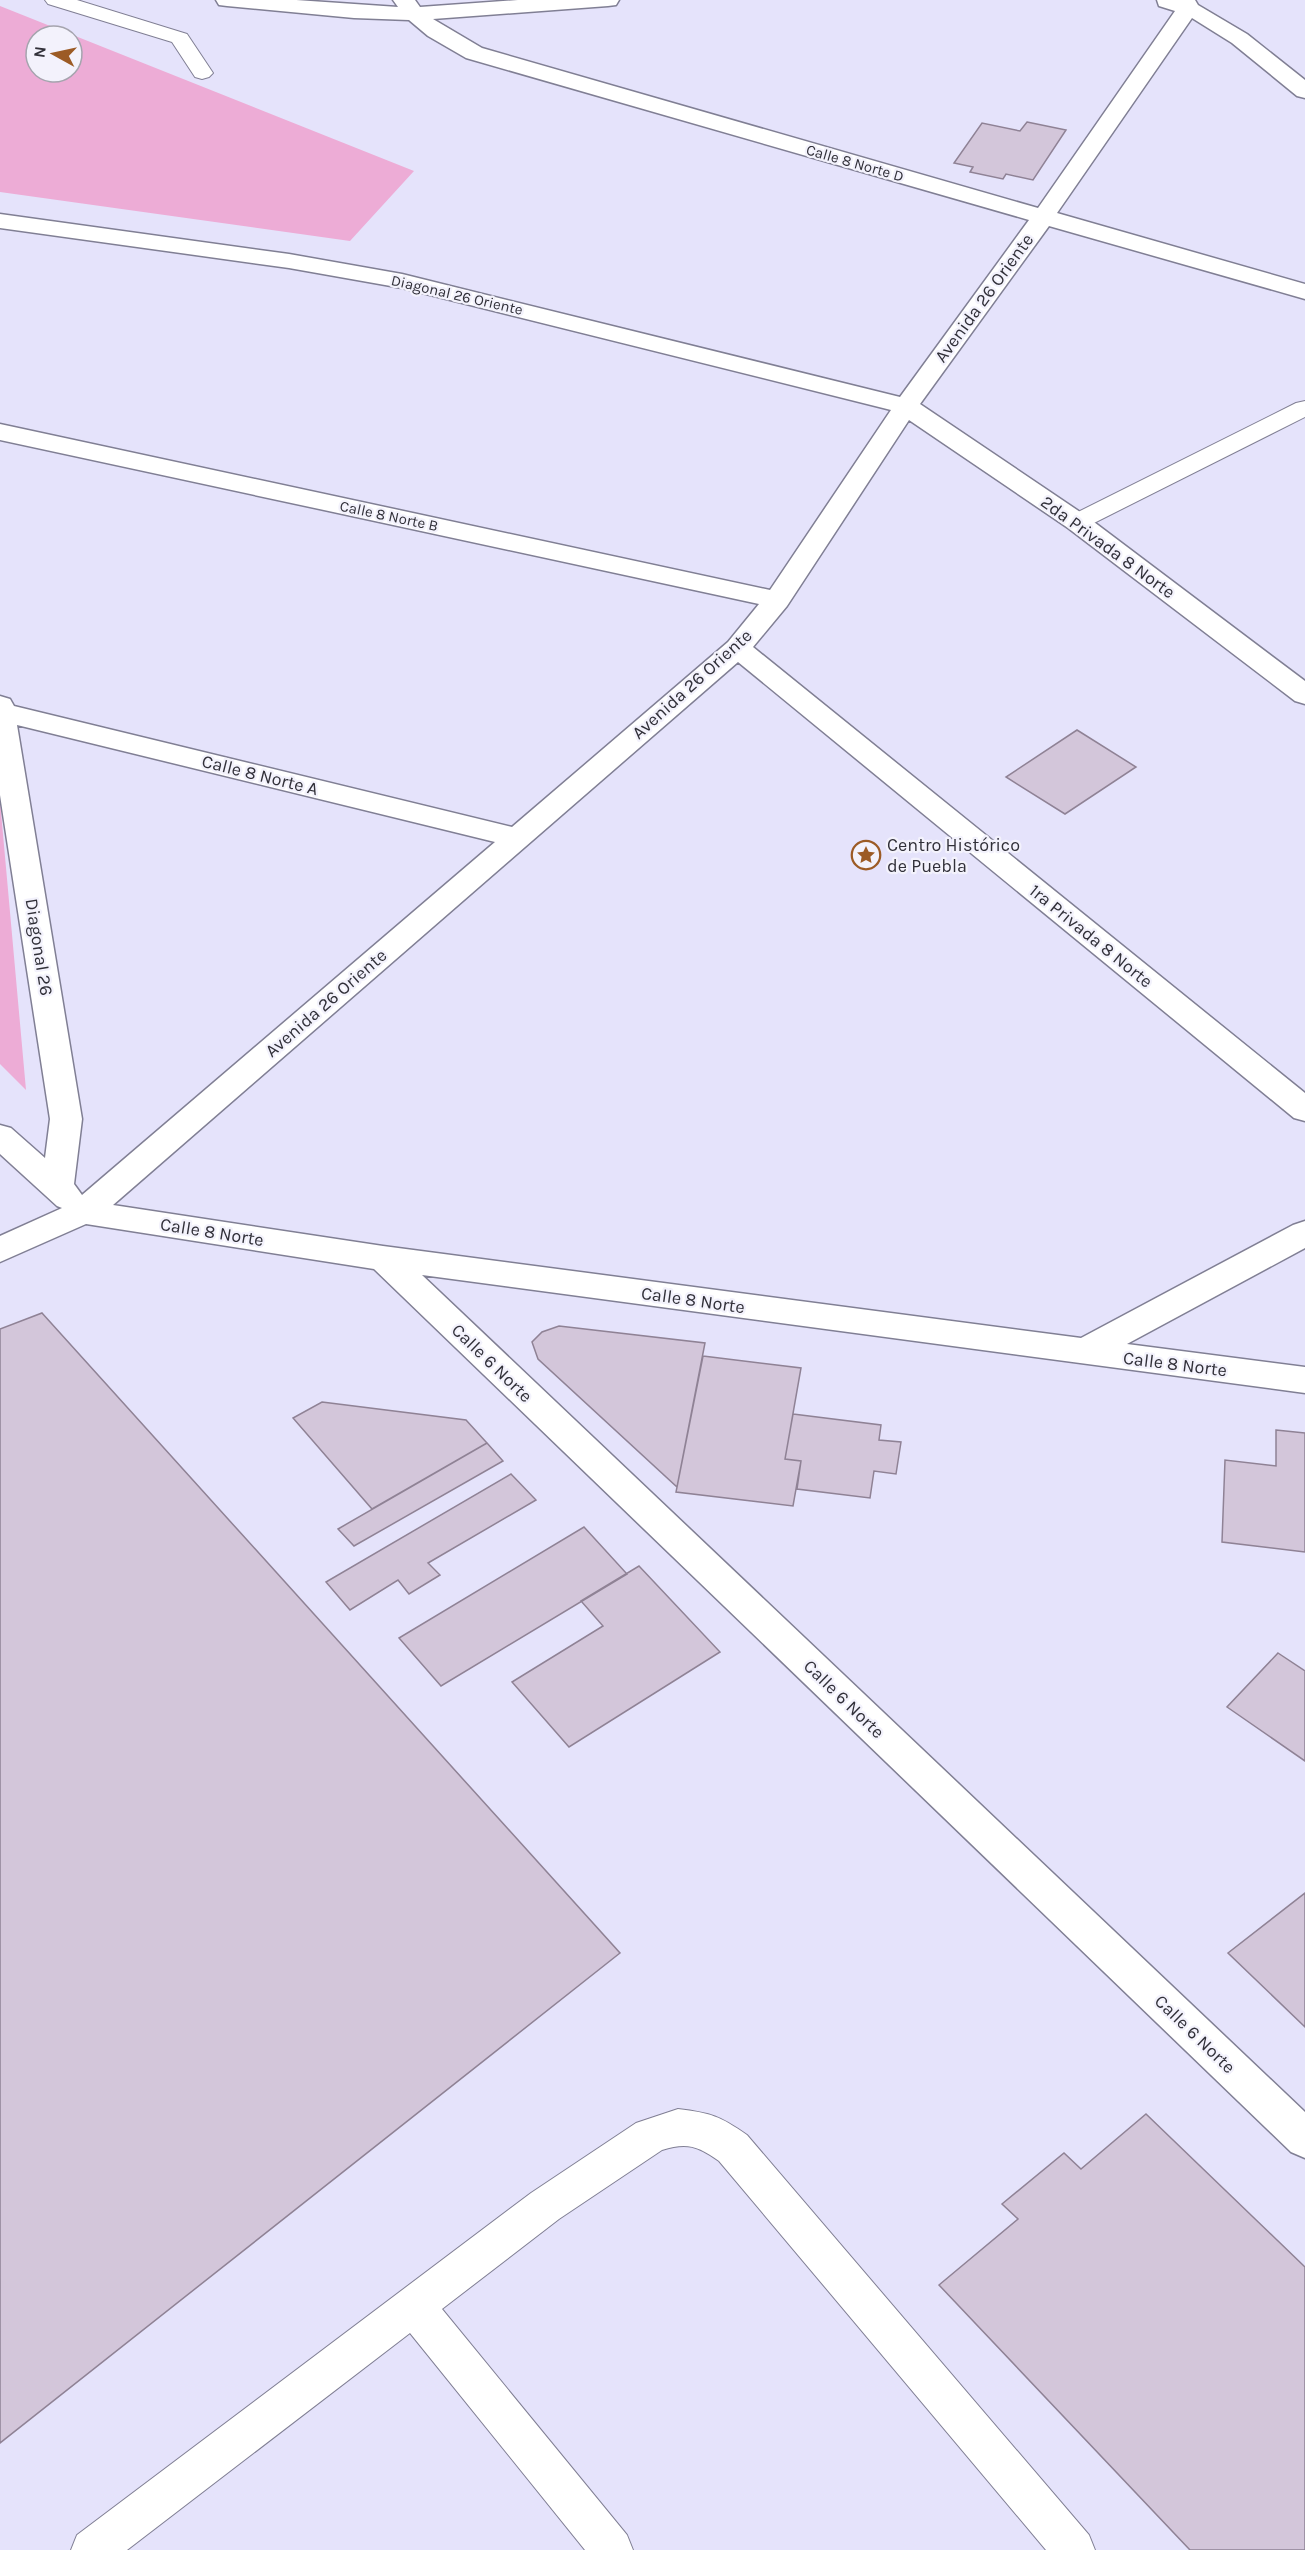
<svg xmlns="http://www.w3.org/2000/svg" width="1305" height="2550" viewBox="0 0 1305 2550" font-family="Karla,sans-serif">
<style>
.green{fill:#edacd6;fill-rule:evenodd}
.building{fill:#d3c6da;stroke:#8f8295;stroke-width:1.5}
.lines{fill:none;stroke-linecap:round;stroke-linejoin:round}
.lane-casing{stroke:#807f94;stroke-width:2}
.street-casing{stroke:#807f94;stroke-width:3}
.lane{fill:#fff;fill-rule:evenodd}
.street{fill:#fff;fill-rule:evenodd}
.labels{text-anchor:middle;stroke-width:4.5;stroke-linejoin:round;paint-order:stroke}
.far-street-label{font-size:15px;fill:#313039;stroke:#f3f2fc}
.street-label{font-size:18px;fill:#313039;stroke:#f3f2fc}
.poi-label{font-size:18px;fill:#313039;stroke:#f3f2fc;text-anchor:start}
</style>
<rect width="100%" height="100%" fill="#e5e3fb"/>
<!-- green -->
<path class="green" d="M0,6L414,171L350,241L0,192ZM36,36H72V72H36Z
M0,801L26,1090L0,1064Z"/>
<!-- building -->
<path class="building" d="M1027,122L1066,130L1033,180L1006,174L1003,179L970,172L973,167L954,163L982,123L1020,131Z
M1077,730L1136,767L1065,814L1006,777Z
M42,1313L620,1953L0,2443V1329Z
M559,1326L705,1343L677,1487L538,1359L532,1342L542,1332Z
M703,1356L801,1368L785,1459L801,1461L793,1506L676,1492Z
M322,1402L466,1420L487,1443L372,1509L293,1418Z
M793,1414L881,1425L879,1440L901,1442L896,1474L874,1471L870,1498L797,1489L801,1461L785,1459Z
M1276,1430L1305,1433V1552L1222,1542L1225,1460L1276,1466Z
M487,1443L503,1461L354,1546L338,1529Z
M511,1474L536,1500L428,1563L440,1575L409,1594L398,1580L350,1610L326,1582Z
M584,1527L627,1574L441,1686L399,1638Z
M639,1566L720,1652L569,1747L512,1682L603,1626L581,1601Z
M1278,1653L1305,1671V1761L1227,1707Z
M1305,1893V2027L1228,1953Z
M1146,2114L1305,2267V2550H1190L939,2285L1018,2219L1002,2204L1064,2153L1081,2169Z"/>
<g class="lines">
<!-- lane casing -->
<g class="lane-casing">
<path id="lane" d="M45,0H77L187,34L213,73L209,77L202,79L195,77L172,42L48,4Z
M1305,401V417L1086,527L1077,530L1068,527L1064,522L1068,517L1296,403Z
M678,2109C711,2113 720,2116 747,2135L1089,2535L1095,2550H1046L719,2161C698,2146 687,2142 662,2150L559,2219L442,2309L627,2535L633,2550H585L410,2333L127,2550H71L77,2535L531,2193L636,2123Z"/>
</g>
<!-- street casing -->
<g class="street-casing">
<path id="street" d="M216,0H296L398,7L393,0H415L420,7L518,0H619L616,5L608,6L433,19L482,48L1038,208L1175,11L1159,6L1157,0H1195L1198,5L1247,34L1305,80V98L1297,96L1232,43L1192,18L1057,213L1305,284V299L1049,226L920,404L1086,516L1305,681V704L1295,701L1068,528L909,420L787,606L753,647L1305,1093V1121L1294,1118L738,662L113,1205L383,1246L1081,1338L1293,1225L1305,1221V1248L1127,1344L1305,1367V1393L422,1275L1305,2112V2158L1291,2152L374,1269L86,1224L0,1262V1236L62,1208L57,1206L0,1154V1125L11,1128L45,1158L50,1119L0,795V696L10,699L14,706L512,827L728,642L759,604L0,440V424L770,590L891,410L402,288L289,268L0,228V214L289,254L402,274L900,397L1029,220L466,58L428,36L409,20L354,18L227,6L219,5ZM17,725L495,842L82,1195L74,1184L82,1119Z"/>
</g>
<!-- lane -->
<use href="#lane" class="lane"/>
<!-- street -->
<use href="#street" class="street"/>
</g>
<!-- icons -->
<defs>
<g id="sight-ring" transform="scale(1.5)"><circle r="9.5" fill="#f3f2fc" stroke="#9c5b25" stroke-width="1.5"/><path d="M0-6L1.8-2.2L6-1.7L2.9 1.2L3.7 5.4L0 3.3L-3.7 5.4L-2.9 1.2L-6-1.7L-1.8-2.2Z" fill="#9c5b25"/></g>
</defs>
<g fill-rule="evenodd">
<use href="#sight-ring" x="866" y="855"/>
</g>
<g class="labels">
<!-- far-street labels -->
<g class="far-street-label">
<text transform="translate(855 163) rotate(16)" y="5">Calle 8 Norte D</text>
<text transform="translate(457 295) rotate(13)" y="5">Diagonal 26 Oriente</text>
<text transform="translate(389 516) rotate(12)" y="5">Calle 8 Norte B</text>
</g>
<!-- street labels -->
<g class="street-label">
<text transform="translate(984 298) rotate(-54)" y="6">Avenida 26 Oriente</text>
<text transform="translate(1108 547) rotate(36)" y="6">2da Privada 8 Norte</text>
<text transform="translate(692 684) rotate(-42)" y="6">Avenida 26 Oriente</text>
<text transform="translate(260 775) rotate(14)" y="6">Calle 8 Norte A</text>
<text transform="translate(1091 936) rotate(39)" y="6">1ra Privada 8 Norte</text>
<text transform="translate(39 947) rotate(81)" y="6">Diagonal 26</text>
<text transform="translate(326 1003) rotate(-41)" y="6">Avenida 26 Oriente</text>
<text transform="translate(212 1232) rotate(9)" y="6">Calle 8 Norte</text>
<text transform="translate(693 1300) rotate(8)" y="6">Calle 8 Norte</text>
<text transform="translate(492 1363) rotate(44)" y="6">Calle 6 Norte</text>
<text transform="translate(1175 1364) rotate(7)" y="6">Calle 8 Norte</text>
<text transform="translate(844 1699) rotate(44)" y="6">Calle 6 Norte</text>
<text transform="translate(1195 2034) rotate(44)" y="6">Calle 6 Norte</text>
</g>
<!-- poi labels -->
<g class="poi-label">
<text x="887" y="851">Centro Histórico<tspan x="887" dy="21">de Puebla</tspan></text>
</g>
</g>
<!-- north arrow -->
<g transform="translate(54 54) rotate(278)"><circle r="28" fill="#f3f2fc" stroke="#a5a4ae" stroke-width="1.5"/>
<path d="M0-4.5L10 22L0 15L-10 22Z" fill="#9c5b25"/>
<text y="-9" font-size="16" font-weight="bold" text-anchor="middle" fill="#313039">N</text>
</g>
</svg>
